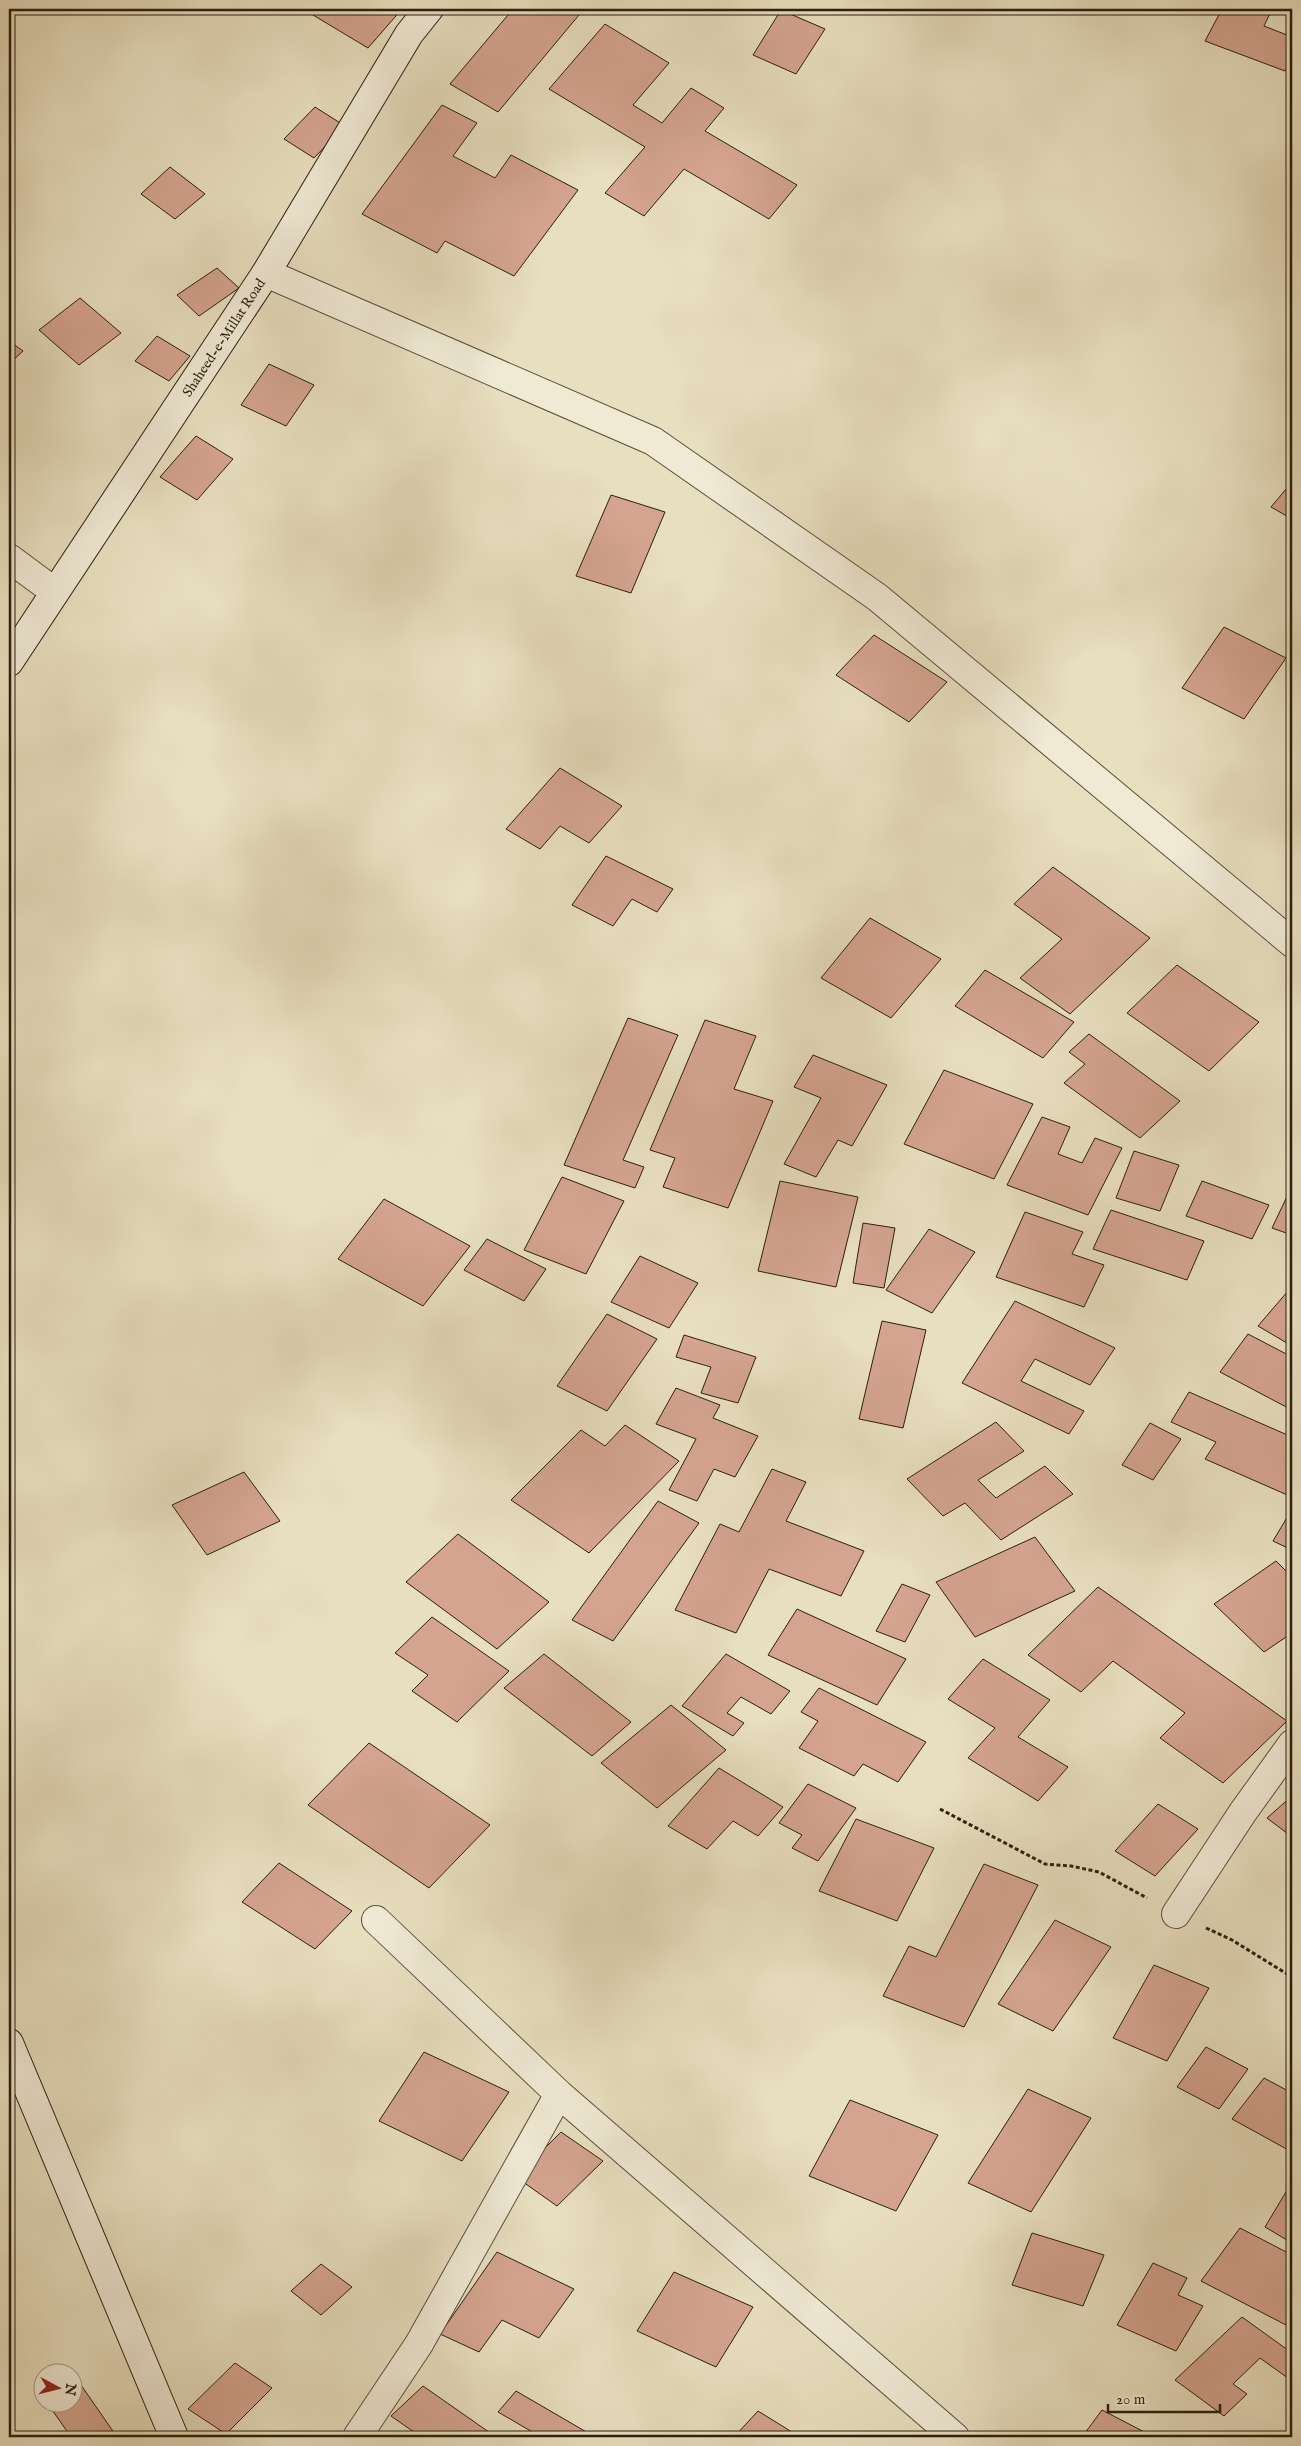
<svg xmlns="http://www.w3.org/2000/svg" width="1301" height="2446" viewBox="0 0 1301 2446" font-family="'IM FELL English',serif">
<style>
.building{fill:#d4a48f;stroke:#2b1f0e}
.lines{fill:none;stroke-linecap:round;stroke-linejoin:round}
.street-casing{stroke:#5a4f3a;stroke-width:30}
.secondary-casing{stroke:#2b1f0e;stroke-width:30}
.path{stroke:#2b1f0e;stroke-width:3;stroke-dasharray:4 2.5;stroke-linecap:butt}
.street{stroke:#f0ead5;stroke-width:28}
.secondary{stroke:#f0ead5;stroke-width:28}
.labels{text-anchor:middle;stroke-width:5;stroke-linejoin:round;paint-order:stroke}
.street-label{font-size:14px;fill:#2b1f0e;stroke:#f0ead5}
</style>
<rect width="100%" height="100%" fill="#e8dfbf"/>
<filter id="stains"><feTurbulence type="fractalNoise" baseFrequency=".004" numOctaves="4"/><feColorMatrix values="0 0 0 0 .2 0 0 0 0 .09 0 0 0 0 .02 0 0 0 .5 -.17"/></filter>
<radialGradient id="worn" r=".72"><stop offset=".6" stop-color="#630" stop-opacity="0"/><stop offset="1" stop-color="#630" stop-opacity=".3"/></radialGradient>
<!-- building -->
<path class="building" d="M303,9H402L368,48Z
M513,9H584L498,112L450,84Z
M1222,9H1272L1264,26L1292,37V57L1285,71L1205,41Z
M781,10L825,29L796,74L753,55Z
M605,24L669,63L633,105L662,123L691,88L724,108L705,131L797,185L769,219L684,169L644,216L605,193L645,147L549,89Z
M442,105L477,123L453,156L495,178L511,155L578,190L514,276L445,241L437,253L362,214Z
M315,107L345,126L314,158L284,139Z
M170,167L205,194L175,219L141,194Z
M217,268L239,288L199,316L177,295Z
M80,298L121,333L79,365L39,330Z
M157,336L190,356L169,381L135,361Z
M9,341L23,351L9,364Z
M269,364L314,385L286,426L241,405Z
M196,436L233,459L197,500L160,477Z
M1292,482V519L1271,507Z
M611,495L665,512L631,593L576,576Z
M1224,627L1286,658L1244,719L1182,688Z
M874,635L947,682L909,722L836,675Z
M560,768L622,806L589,843L560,826L540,849L506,829Z
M606,856L673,889L657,912L632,899L613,926L572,905Z
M1053,867L1150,938L1070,1014L1020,978L1062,939L1014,904Z
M870,918L941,959L891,1018L821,978Z
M1177,965L1259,1022L1209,1071L1127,1013Z
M985,970L1074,1022L1043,1058L955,1006Z
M628,1018L678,1035L623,1160L644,1167L635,1188L564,1165Z
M705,1020L756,1036L734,1089L773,1101L728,1208L663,1187L675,1158L650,1150Z
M1089,1034L1180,1101L1140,1138L1064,1083L1085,1064L1069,1052Z
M813,1055L887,1085L852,1146L838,1140L816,1177L784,1164L821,1098L794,1087Z
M944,1070L1033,1104L994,1179L904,1144Z
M1042,1117L1070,1127L1058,1154L1082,1163L1095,1138L1122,1148L1088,1215L1007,1185Z
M1134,1151L1179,1165L1160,1211L1116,1198Z
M562,1177L624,1201L586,1274L524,1250Z
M780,1181L858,1197L836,1287L758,1271Z
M1202,1181L1269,1205L1252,1239L1186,1216Z
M1292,1186V1235L1272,1228Z
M384,1199L470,1246L423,1306L338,1259Z
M1111,1210L1204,1241L1187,1280L1093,1249Z
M1025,1212L1083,1232L1072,1254L1104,1265L1084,1307L996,1277Z
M863,1223L895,1228L884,1288L853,1283Z
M929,1229L975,1252L932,1313L886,1290Z
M487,1239L546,1269L524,1301L464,1270Z
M640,1256L698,1283L669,1328L611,1302Z
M1288,1291L1292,1293V1346L1258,1326Z
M1015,1301L1115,1348L1090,1385L1035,1359L1021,1381L1084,1411L1069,1434L962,1383Z
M607,1314L657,1339L607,1411L557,1386Z
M882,1321L926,1330L903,1428L859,1419Z
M1248,1334L1292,1357V1410L1220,1372Z
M684,1335L756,1357L738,1403L701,1393L711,1367L676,1357Z
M676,1388L720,1405L713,1418L758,1436L735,1477L714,1469L697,1501L669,1490L696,1439L656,1424Z
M1189,1392L1292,1437V1497L1205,1459L1216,1442L1171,1422Z
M996,1422L1024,1451L978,1480L996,1498L1045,1466L1073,1494L1001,1540L965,1503L943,1516L907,1479Z
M1150,1423L1181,1439L1153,1480L1122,1465Z
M625,1425L679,1461L589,1553L511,1500L581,1430L605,1446Z
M772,1469L806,1482L786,1521L864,1551L841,1596L769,1569L736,1633L675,1610L720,1524L739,1532Z
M244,1472L280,1521L207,1555L172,1505Z
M658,1501L699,1523L613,1641L572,1620Z
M1292,1509V1550L1273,1541Z
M458,1534L549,1602L497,1649L406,1582Z
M1035,1537L1075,1591L975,1637L936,1582Z
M1276,1561L1292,1577V1633L1264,1652L1214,1604Z
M902,1584L930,1595L905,1642L876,1631Z
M1098,1587L1287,1721L1223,1783L1160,1738L1185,1713L1113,1661L1081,1692L1028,1655Z
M797,1609L906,1659L877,1705L768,1655Z
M432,1617L509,1671L457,1722L412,1691L428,1675L395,1653Z
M544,1654L631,1722L592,1756L504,1688Z
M726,1654L790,1691L771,1714L741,1697L727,1713L744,1723L733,1736L682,1706Z
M983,1659L1050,1700L1018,1737L1068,1767L1038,1801L968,1758L995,1728L948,1699Z
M819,1688L926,1742L898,1782L863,1764L854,1776L799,1748L818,1721L801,1712Z
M671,1705L726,1750L657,1808L601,1763Z
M369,1743L490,1825L429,1888L308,1805Z
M719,1768L783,1807L758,1836L733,1821L707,1849L668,1826Z
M808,1784L856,1808L818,1861L792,1848L802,1835L779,1823Z
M1292,1796V1837L1267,1818Z
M1158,1804L1198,1829L1155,1876L1115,1851Z
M856,1819L934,1848L897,1921L819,1891Z
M279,1863L352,1911L315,1949L242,1902Z
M984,1864L1038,1885L964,2027L883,1996L909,1946L936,1957Z
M1055,1920L1111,1947L1053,2031L998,2004Z
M1154,1965L1209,1988L1167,2061L1113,2038Z
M1206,2047L1248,2069L1219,2109L1177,2087Z
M424,2052L509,2092L462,2161L379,2121Z
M1264,2078L1292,2093V2152L1232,2119Z
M1028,2089L1091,2118L1031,2212L968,2183Z
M850,2100L938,2135L896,2211L809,2176Z
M561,2132L603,2161L557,2206L516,2177Z
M1292,2182V2243L1265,2227Z
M1240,2228L1292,2255V2316L1286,2325L1201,2281Z
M1032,2233L1104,2255L1083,2306L1012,2285Z
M497,2252L574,2289L539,2338L502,2320L479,2352L440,2334Z
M1153,2263L1187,2278L1178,2295L1203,2306L1176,2351L1117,2325Z
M321,2264L352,2287L321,2315L291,2291Z
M674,2272L753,2307L716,2367L637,2331Z
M1242,2317L1292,2353V2381L1260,2358L1233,2384L1247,2394L1224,2416L1175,2380Z
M235,2363L272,2388L226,2434L188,2409Z
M81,2385L117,2437H71L48,2404H72V2389Z
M423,2386L496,2437H421L391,2416Z
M516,2391L595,2437H541L498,2412Z
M1102,2410L1154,2437H1082Z
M758,2411L800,2437H734Z"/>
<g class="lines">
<!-- street casing -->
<g class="street-casing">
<path id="street" d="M266,273L653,441L877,597L1292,943
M9,558L55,592
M1176,1914L1243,1812L1292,1744
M376,1920L559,2094L955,2437
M357,2437L419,2344L559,2094"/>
</g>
<!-- secondary casing -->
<g class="secondary-casing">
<g id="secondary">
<path id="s1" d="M9,662L266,273L409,34L429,9"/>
<path d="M9,2043L174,2437"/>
</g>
</g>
<!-- path -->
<path class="path" d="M940,1809L1045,1864L1071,1866L1099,1872L1147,1898
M1206,1928L1232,1940L1292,1977"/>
<!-- street -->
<use href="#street" class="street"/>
<!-- secondary -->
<use href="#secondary" class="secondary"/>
</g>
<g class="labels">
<!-- street labels -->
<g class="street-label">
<text dy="5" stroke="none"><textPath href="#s1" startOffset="389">Shaheed-e-Millat Road</textPath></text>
</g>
</g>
<!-- margin -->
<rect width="1301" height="2446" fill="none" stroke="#e8dfbf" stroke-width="30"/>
<rect x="10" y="10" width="1281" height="2426" fill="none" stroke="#2b1f0e" stroke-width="2.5"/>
<rect x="15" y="15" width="1271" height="2416" fill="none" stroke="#2b1f0e"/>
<!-- north arrow -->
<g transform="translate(58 2388) rotate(97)"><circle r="24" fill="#f0ead5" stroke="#a19985"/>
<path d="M0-4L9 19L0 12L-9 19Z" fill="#8f2418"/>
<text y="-8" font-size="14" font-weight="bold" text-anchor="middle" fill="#2b1f0e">N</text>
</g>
<!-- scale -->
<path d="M1108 2404v8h112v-8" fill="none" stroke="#2b1f0e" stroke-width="2.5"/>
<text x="1116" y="2404" font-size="15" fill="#2b1f0e" stroke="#f0ead5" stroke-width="4" paint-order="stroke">20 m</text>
<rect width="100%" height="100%" filter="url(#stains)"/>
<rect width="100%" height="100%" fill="url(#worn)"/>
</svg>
